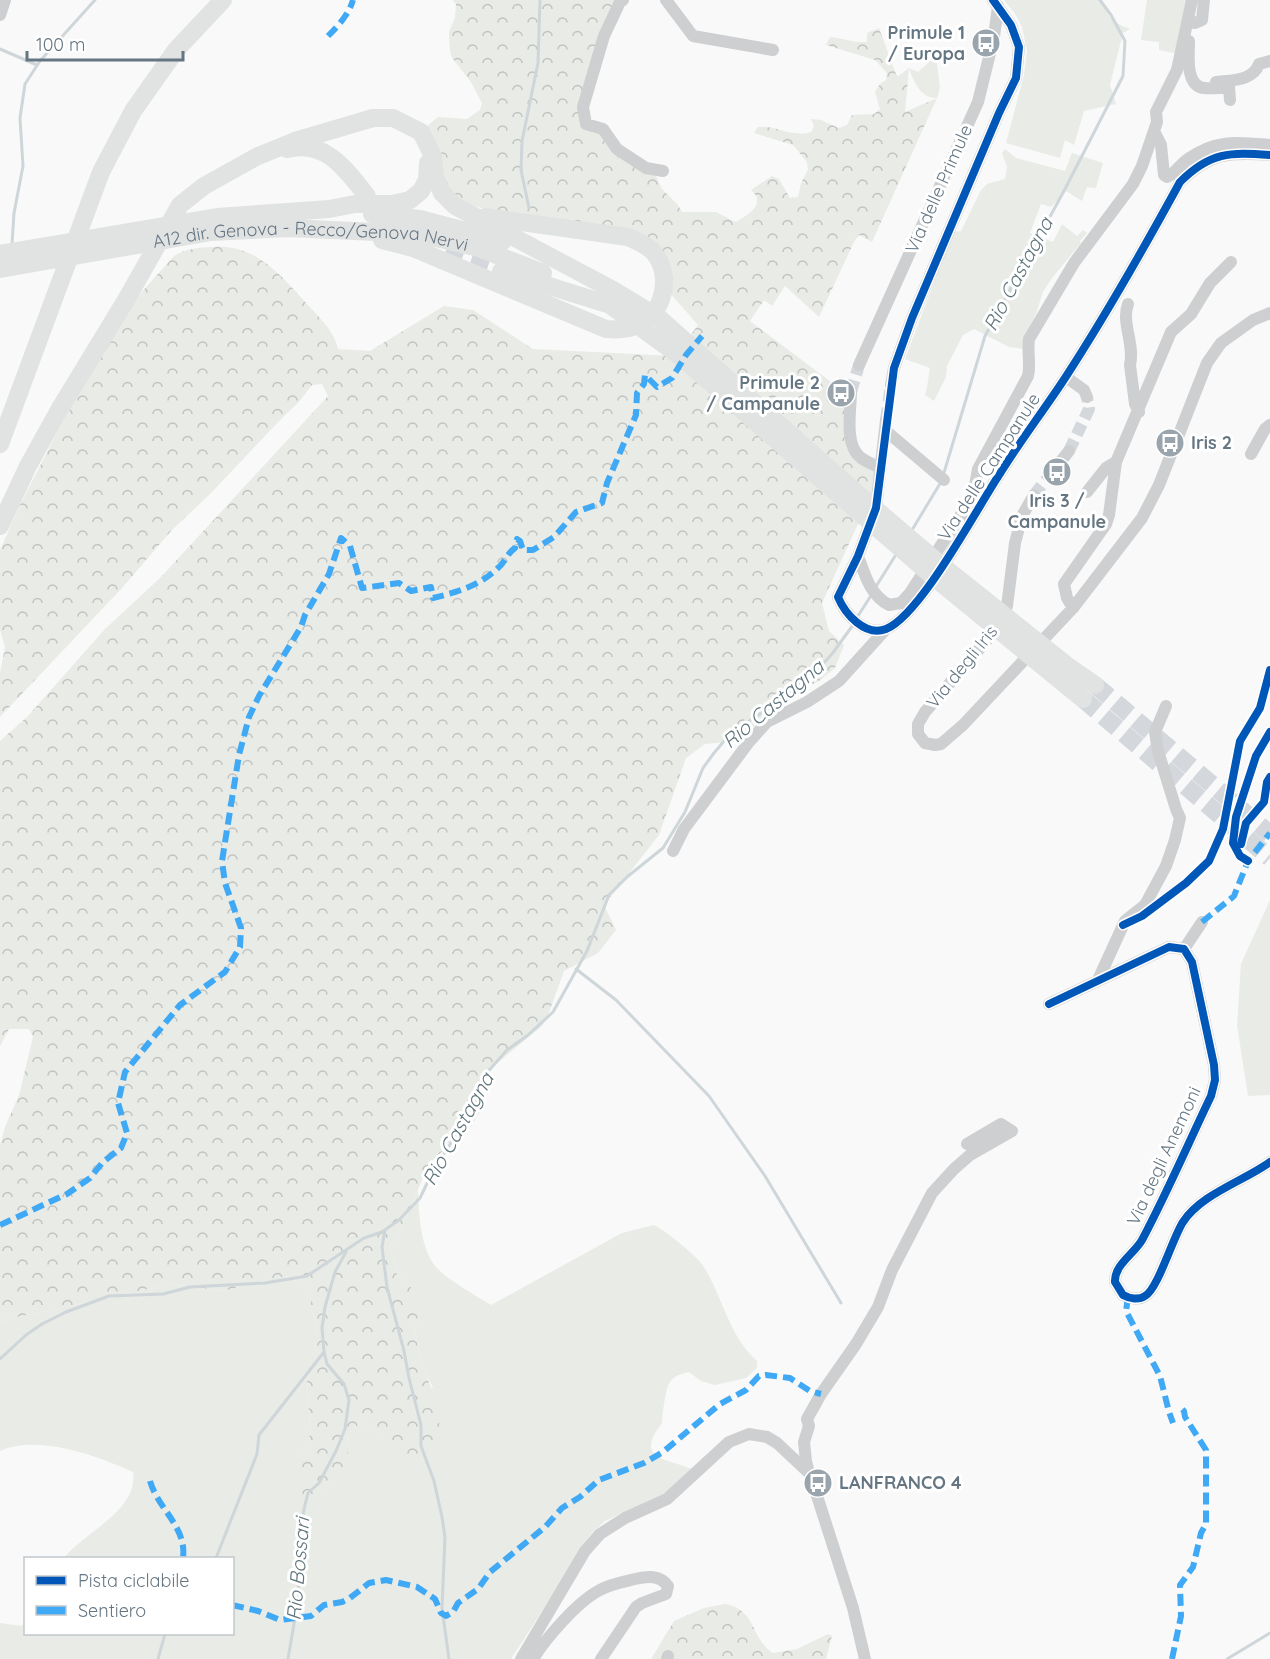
<svg xmlns="http://www.w3.org/2000/svg" width="1270" height="1659" viewBox="0 0 1270 1659" font-family="Quicksand,sans-serif">
<style>
.green{fill:#e8ebe6}
.forest{fill:url(#forest-crowns)}
.lines{fill:none;stroke-linecap:round;stroke-linejoin:round}
.stream{stroke:#ced6d9;stroke-width:3}
.minor-tunnel{stroke:#d4d8dc;stroke-width:12;stroke-dasharray:12 6;stroke-linecap:butt}
.highway-tunnel{stroke:#d4d8dc;stroke-width:18;stroke-dasharray:18 9;stroke-linecap:butt}
.minor{stroke:#cecfd0;stroke-width:12}
.highway{stroke:#e1e2e2;stroke-width:18}
.quiet{stroke:#3fa9f5;stroke-width:6;stroke-dasharray:12 6;stroke-linecap:butt}
.cycleway-casing{stroke:#fff;stroke-width:11}
.cycleway{stroke:#0057b8;stroke-width:8}
.labels{text-anchor:middle;stroke-width:6;stroke-linejoin:round;paint-order:stroke}
.poi-label{font-size:18px;font-weight:bold;fill:#657683;stroke:#fff;text-anchor:end}
.street-label{font-size:18px;fill:#657683;stroke:#fff}
.water-label{font-size:20px;font-style:italic;fill:#60757c;stroke:#fff}
</style>
<defs>
<pattern id="forest-crowns" width="20" height="18" patternUnits="userSpaceOnUse" patternTransform="scale(1.5)"><rect width="20" height="18" fill="#e8ebe6"/><path d="M2 6a3 3 0 1 1 6 0M12 15a3 3 0 1 1 6 0" fill="none" stroke="#c0c3c0"/></pattern>
</defs>
<rect width="100%" height="100%" fill="#f9f9f9"/>
<!-- green -->
<path class="green" d="M1004,0H1102C1107,17 1113,23 1130,29L1123,33L1110,85L1116,104L1084,111L1074,145L1065,140L1060,158L1006,143L1024,75L1027,51L1022,27L1016,15Z
M1147,0H1187L1175,53L1159,50V42L1141,40Z
M936,56L940,88L937,98C921,99 913,81 909,68L918,72Z
M1005,149L1016,158L1065,171L1072,153L1103,163L1096,188L1087,187L1082,201L1066,191L1051,207L1041,204L1030,233L1053,242L1062,224L1077,236L1083,230L1087,233L1080,241L1081,243L1052,278L1043,292L1036,314L1026,333L1023,349L1009,347L974,329L963,335L947,366L946,377L934,401L925,395C928,386 928,378 930,368L905,359L953,232L961,231L981,190L987,184L1005,179L1007,167L1002,153Z
M1270,900V1095L1248,1096L1237,1025L1241,964Z
M418,1190C419,1214 420,1248 436,1267C445,1278 478,1297 491,1305L622,1233L654,1225C666,1231 697,1256 704,1267C723,1298 729,1336 757,1361V1368L746,1378L715,1385L701,1381L689,1372C667,1377 668,1384 664,1404C663,1411 662,1416 662,1423C634,1459 665,1458 691,1469L664,1494L605,1521L594,1531L581,1546L554,1593L511,1659H0V1623L22,1626L25,1621L26,1634H232V1558H64C83,1533 139,1510 133,1472C97,1456 39,1434 0,1451V1323L8,1319L172,1284L223,1291L285,1276L301,1283L311,1294V1309L316,1323L314,1352L307,1381L310,1427L309,1442L301,1455L320,1494L340,1473L347,1448L349,1433L360,1423L375,1428L385,1438L433,1387L425,1373L417,1343L415,1327L419,1313L409,1284L397,1275L390,1246L399,1233Z"/>
<!-- forest -->
<path class="forest" d="M452,0H618L580,106L602,133L656,176L662,189L678,205L682,212H716L736,222C748,215 767,204 751,190L772,176L779,179L790,198L798,197L801,183L808,170L807,162L793,145L754,133L758,127C777,125 792,138 811,132L814,126L811,119L821,120L839,128L847,125L852,115L874,114L880,109L875,92L880,84L886,80L887,73L875,60L826,45L830,37C843,38 853,43 867,42V33L879,28L897,77L909,68L905,112L937,98L872,242L859,235L855,240L819,317L785,286L772,306L764,300L750,321L835,385L846,409L845,437L876,473L877,482L822,603L829,631L844,645L835,668L819,681L789,696L737,741L705,744L686,758L659,835L604,905L616,930L598,953L564,971L547,1018L542,1026L483,1075L480,1112L475,1120L429,1164L399,1233L390,1246L397,1275L409,1284L416,1298L419,1313L415,1327L417,1343L425,1373L437,1401L440,1431L439,1447L432,1460L419,1465L405,1460L375,1428L360,1423L349,1433L347,1448L350,1463L320,1494L305,1497L297,1485L301,1455L309,1442L310,1427L307,1381L314,1352L316,1323L311,1309V1294L301,1283L286,1276L223,1291L172,1284L8,1319L0,1323V1145L5,1127L19,1095L33,1037L29,1029H9L0,1046V741L28,716L105,629L160,578L328,396L322,384L312,385L298,403L284,416L210,494L171,531L122,588L0,717V673L5,647L0,630V550L20,505L63,421L131,304L174,256C185,249 197,248 209,247C254,242 280,274 307,304C319,317 335,332 338,349L370,351L444,306L473,310L533,349L675,356L698,325L669,292L658,251L469,205L447,191L426,127L438,117L467,119L480,110L482,103L471,82L452,58L450,51L449,32L455,18L456,4Z
M725,1604C757,1610 750,1638 773,1653L797,1649L828,1634L832,1636L826,1659H651L674,1621L704,1608Z"/>
<g class="lines">
<!-- stream -->
<path class="stream" d="M0,49L37,65
M529,208L521,170L522,141L538,63L540,0
M12,244L14,213L23,166L20,118L25,84L40,61L95,0
M943,476L985,336L1065,189L1123,76L1125,41L1111,15L1100,0
M912,530L941,482
M875,588L897,553
M856,619L872,594
M576,969L616,1000L709,1096L765,1176L841,1303
M385,1230L382,1247L387,1287L404,1351L409,1378L421,1425V1446L434,1481L442,1517L445,1537L442,1608L449,1659
M0,1359L26,1335L42,1324L66,1312L109,1296L163,1294L190,1287L265,1283L307,1276L364,1238L382,1232L399,1220L420,1198L433,1171L451,1143L484,1076L507,1050L528,1035L553,1012L587,951L609,895L627,877L663,848L685,812L703,768L714,753L725,740L737,729L781,700L818,669L832,654L853,625
M216,1558L257,1454L259,1435L324,1352
M158,1659L165,1634
M288,1659L297,1606L299,1593L296,1557L304,1509L308,1493L319,1483L336,1451L345,1429L349,1400L344,1384L327,1364L324,1352L322,1328L325,1307L335,1272L346,1252
M1227,1659L1270,1633"/>
<!-- minor-tunnel -->
<path class="minor-tunnel" d="M851,392L859,365
M886,420L891,385
M1069,451L1089,409L1087,397
M1034,495L1050,475"/>
<!-- highway-tunnel -->
<path class="highway-tunnel" d="M445,253L501,271
M1095,685L1270,834
M1083,699L1270,858"/>
<!-- minor -->
<path class="minor" d="M623,0L620,2L604,36L583,107L586,124L603,129L617,149L646,168L663,171
M666,0L693,36L773,50
M0,15L5,0
M1189,22L1195,23L1202,20L1204,0
M1189,41C1189,55 1185,86 1204,88C1212,89 1221,88 1229,87L1230,100
M1216,82C1232,80 1253,81 1259,64L1270,61
M1154,131L1161,145L1164,175L1167,177C1175,174 1180,164 1188,159C1216,139 1237,142 1270,145
M1128,304C1121,323 1135,344 1130,365L1135,404L1139,412
M859,365L978,102L994,37L998,6
M1066,377L1084,390L1087,397
M891,385L894,368L912,318L999,113L1016,78L1019,47L1011,25L993,0
M851,392C851,410 844,444 860,457C866,462 875,465 881,468
M886,420L876,508L858,556L838,597C845,614 865,637 886,629C921,615 978,506 1001,472C1021,440 1044,410 1065,378C1106,315 1144,248 1180,182C1210,152 1230,152 1270,155
M886,431L944,480
M1251,454L1265,429L1270,425
M1050,475L1069,451
M1087,492L1106,468L1116,462
M1034,495L1022,516L1015,543L1007,606L987,640L925,712L918,724V734L925,743L935,745L941,744L963,725L1073,608L1142,518L1159,485L1207,363L1221,343L1253,320L1270,313
M858,556C865,575 870,595 889,605L901,603L910,593L973,496L978,469L1028,376C1031,364 1027,353 1029,339L1074,263L1133,184L1142,166L1157,122L1156,112L1177,70L1192,0
M1073,608L1067,598L1064,584L1106,524L1109,515L1116,462L1171,332L1191,314L1210,283L1231,262
M673,851L684,829L749,742L767,722L807,702L839,681L886,629
M1184,949L1202,922
M1098,980L1125,921L1145,905L1166,866L1175,840L1180,818L1176,809L1158,751L1155,732L1166,706
M1049,1004L1169,947L1184,949L1192,962L1214,1065L1215,1080L1211,1096C1188,1144 1167,1193 1142,1240C1134,1254 1114,1265 1115,1282L1123,1295C1130,1299 1139,1300 1145,1296C1158,1289 1173,1237 1183,1222C1201,1194 1244,1181 1270,1162
M809,1473L806,1461L804,1442L809,1426L807,1419L821,1394L856,1344L878,1307L892,1270L932,1193L954,1169L970,1155L1012,1131L1001,1124L967,1144
M521,1659L585,1551L600,1534L625,1518L667,1499L729,1442L749,1434L767,1437L777,1443L810,1474L853,1608L865,1659
M533,1659C546,1638 578,1601 600,1590C610,1584 623,1582 635,1579C648,1576 660,1575 668,1586L666,1594L642,1603L636,1607L601,1659
M667,1659L668,1656"/>
<!-- highway -->
<g class="highway">
<path d="M287,149C326,139 346,170 367,196"/>
<path d="M372,214L420,219L503,241"/>
<path d="M382,240L413,248L606,329C617,330 628,330 638,325C664,313 672,277 655,254C648,245 637,241 628,237L485,217"/>
<path d="M0,254L217,217L329,209L355,204H392L410,200L421,191L427,180L428,163"/>
<path id="s1" d="M0,269L211,232L289,228L419,234L479,248L543,273"/>
<path d="M501,271L610,305L681,357L930,574L1083,699"/>
<path d="M0,444L101,172L133,111L176,50L223,0"/>
<path d="M0,526L28,466L59,410L126,300L180,205L204,186L256,157L295,141L373,118H393L421,132L433,156L435,177L442,193L455,206L613,290L659,318L860,496L940,564L1069,667L1095,685"/>
</g>
<!-- quiet -->
<path class="quiet" d="M328,36C338,26 349,14 353,0
M1202,922L1234,896L1248,861L1270,833
M0,1225L67,1194L90,1178L103,1162L121,1148L127,1133L118,1103L125,1072L180,1005L225,972L240,947L241,928L225,883L222,861L239,755L249,717L259,696L301,627L305,615L329,574L341,538L350,546L362,588L399,583L411,591L431,587L433,598C458,592 482,585 501,565C506,559 508,553 515,548L517,539L520,541L523,550H533L554,537L576,512L602,503L607,483L636,415L637,393L644,384L645,375L657,387L672,378L686,355L702,336
M1128,1297L1126,1311L1160,1376L1169,1412L1173,1423
M150,1481C158,1509 187,1527 183,1558
M232,1605L258,1611L280,1620L311,1616L324,1605L342,1602L350,1598L369,1583L386,1580L417,1587L435,1599L441,1613L446,1616L453,1612L458,1603L478,1589L490,1572L545,1527L562,1508L580,1497L599,1480L644,1463L663,1452L720,1404L746,1390L759,1376L766,1375L790,1378L810,1391L821,1394
M1172,1659L1181,1616L1180,1585L1193,1567L1201,1533L1206,1524V1450L1185,1417L1184,1411L1180,1407"/>
<!-- cycleway casing -->
<g class="cycleway-casing">
<path id="cycleway" d="M993,0L1011,25L1019,47L1016,78L999,113L912,318L894,368L876,508L858,556L838,597C845,614 865,637 886,629C921,615 978,506 1001,472C1021,440 1044,410 1065,378C1106,315 1144,248 1180,182C1210,152 1230,152 1270,155
M1241,844L1246,823L1264,802L1267,782L1270,777
M1248,861L1240,856L1233,843L1236,817L1256,756L1270,732
M1123,925L1142,916L1186,883L1209,861L1223,829L1240,741L1260,708L1270,670
M1049,1004L1169,947L1184,949L1192,962L1214,1065L1215,1080L1211,1096C1188,1144 1167,1193 1142,1240C1134,1254 1114,1265 1115,1282L1123,1295C1130,1299 1139,1300 1145,1296C1158,1289 1173,1237 1183,1222C1201,1194 1244,1181 1270,1162"/>
</g>
<!-- cycleway -->
<use href="#cycleway" class="cycleway"/>
</g>
<!-- icons -->
<defs>
<g id="bus-disc" transform="scale(1.5)"><circle r="9.5" fill="#99a4ac" stroke="#fff"/><path d="M-5-6H5V4H4V6H2V4H-2V6H-4V4H-5ZM-3.5-4V0h7V-4ZM-3.5 1.2v1.5H-2V1.2ZM2 1.2v1.5H3.5V1.2Z" fill="#fff"/></g>
</defs>
<g fill-rule="evenodd">
<use href="#bus-disc" x="986" y="43"/>
<use href="#bus-disc" x="841" y="393"/>
<use href="#bus-disc" x="1170" y="443"/>
<use href="#bus-disc" x="1057" y="472"/>
<use href="#bus-disc" x="818" y="1483"/>
</g>
<g class="labels">
<!-- poi labels -->
<g class="poi-label">
<text x="965" y="39">Primule 1<tspan x="965" dy="21">/ Europa</tspan></text>
<text x="820" y="389">Primule 2<tspan x="820" dy="21">/ Campanule</tspan></text>
<text x="1191" y="449" text-anchor="start">Iris 2</text>
<text x="1057" y="507" text-anchor="middle">Iris 3 /<tspan x="1057" dy="21">Campanule</tspan></text>
<text x="839" y="1489" text-anchor="start">LANFRANCO 4</text>
</g>
<!-- street labels -->
<g class="street-label">
<text transform="translate(939 189) rotate(-66)" y="6">Via delle Primule</text>
<text dy="6" stroke="none"><textPath href="#s1" startOffset="314">A12 dir. Genova - Recco/Genova Nervi</textPath></text>
<text transform="translate(989 467) rotate(-57)" y="6">Via delle Campanule</text>
<text transform="translate(962 667) rotate(-51)" y="6">Via degli Iris</text>
<text transform="translate(1164 1156) rotate(-65)" y="6">Via degli Anemoni</text>
</g>
<!-- water labels -->
<g class="water-label">
<text transform="translate(1018 274) rotate(-62)" y="7">Rio Castagna</text>
<text transform="translate(773 704) rotate(-40)" y="7">Rio Castagna</text>
<text transform="translate(458 1129) rotate(-61)" y="7">Rio Castagna</text>
<text transform="translate(298 1569) rotate(-85)" y="7">Rio Bossari</text>
</g>
</g>
<!-- legend -->
<rect x="24" y="1557" width="210" height="78" fill="#ffffff" stroke="#c1c8cd" stroke-width="1.5"/>
<rect x="36" y="1576" width="30" height="9" fill="#0057b8" stroke="#c1c8cd" stroke-width="1.5"/>
<text x="78" y="1587" font-size="18" fill="#657683">Pista ciclabile</text>
<rect x="36" y="1606" width="30" height="9" fill="#3fa9f5" stroke="#c1c8cd" stroke-width="1.5"/>
<text x="78" y="1617" font-size="18" fill="#657683">Sentiero</text>
<!-- scale -->
<path d="M27 51v9h156v-9" fill="none" stroke="#657683" stroke-width="3"/>
<text x="36" y="51" font-size="18" fill="#657683" stroke="#ffffff" stroke-width="4.5" paint-order="stroke">100 m</text>
</svg>
